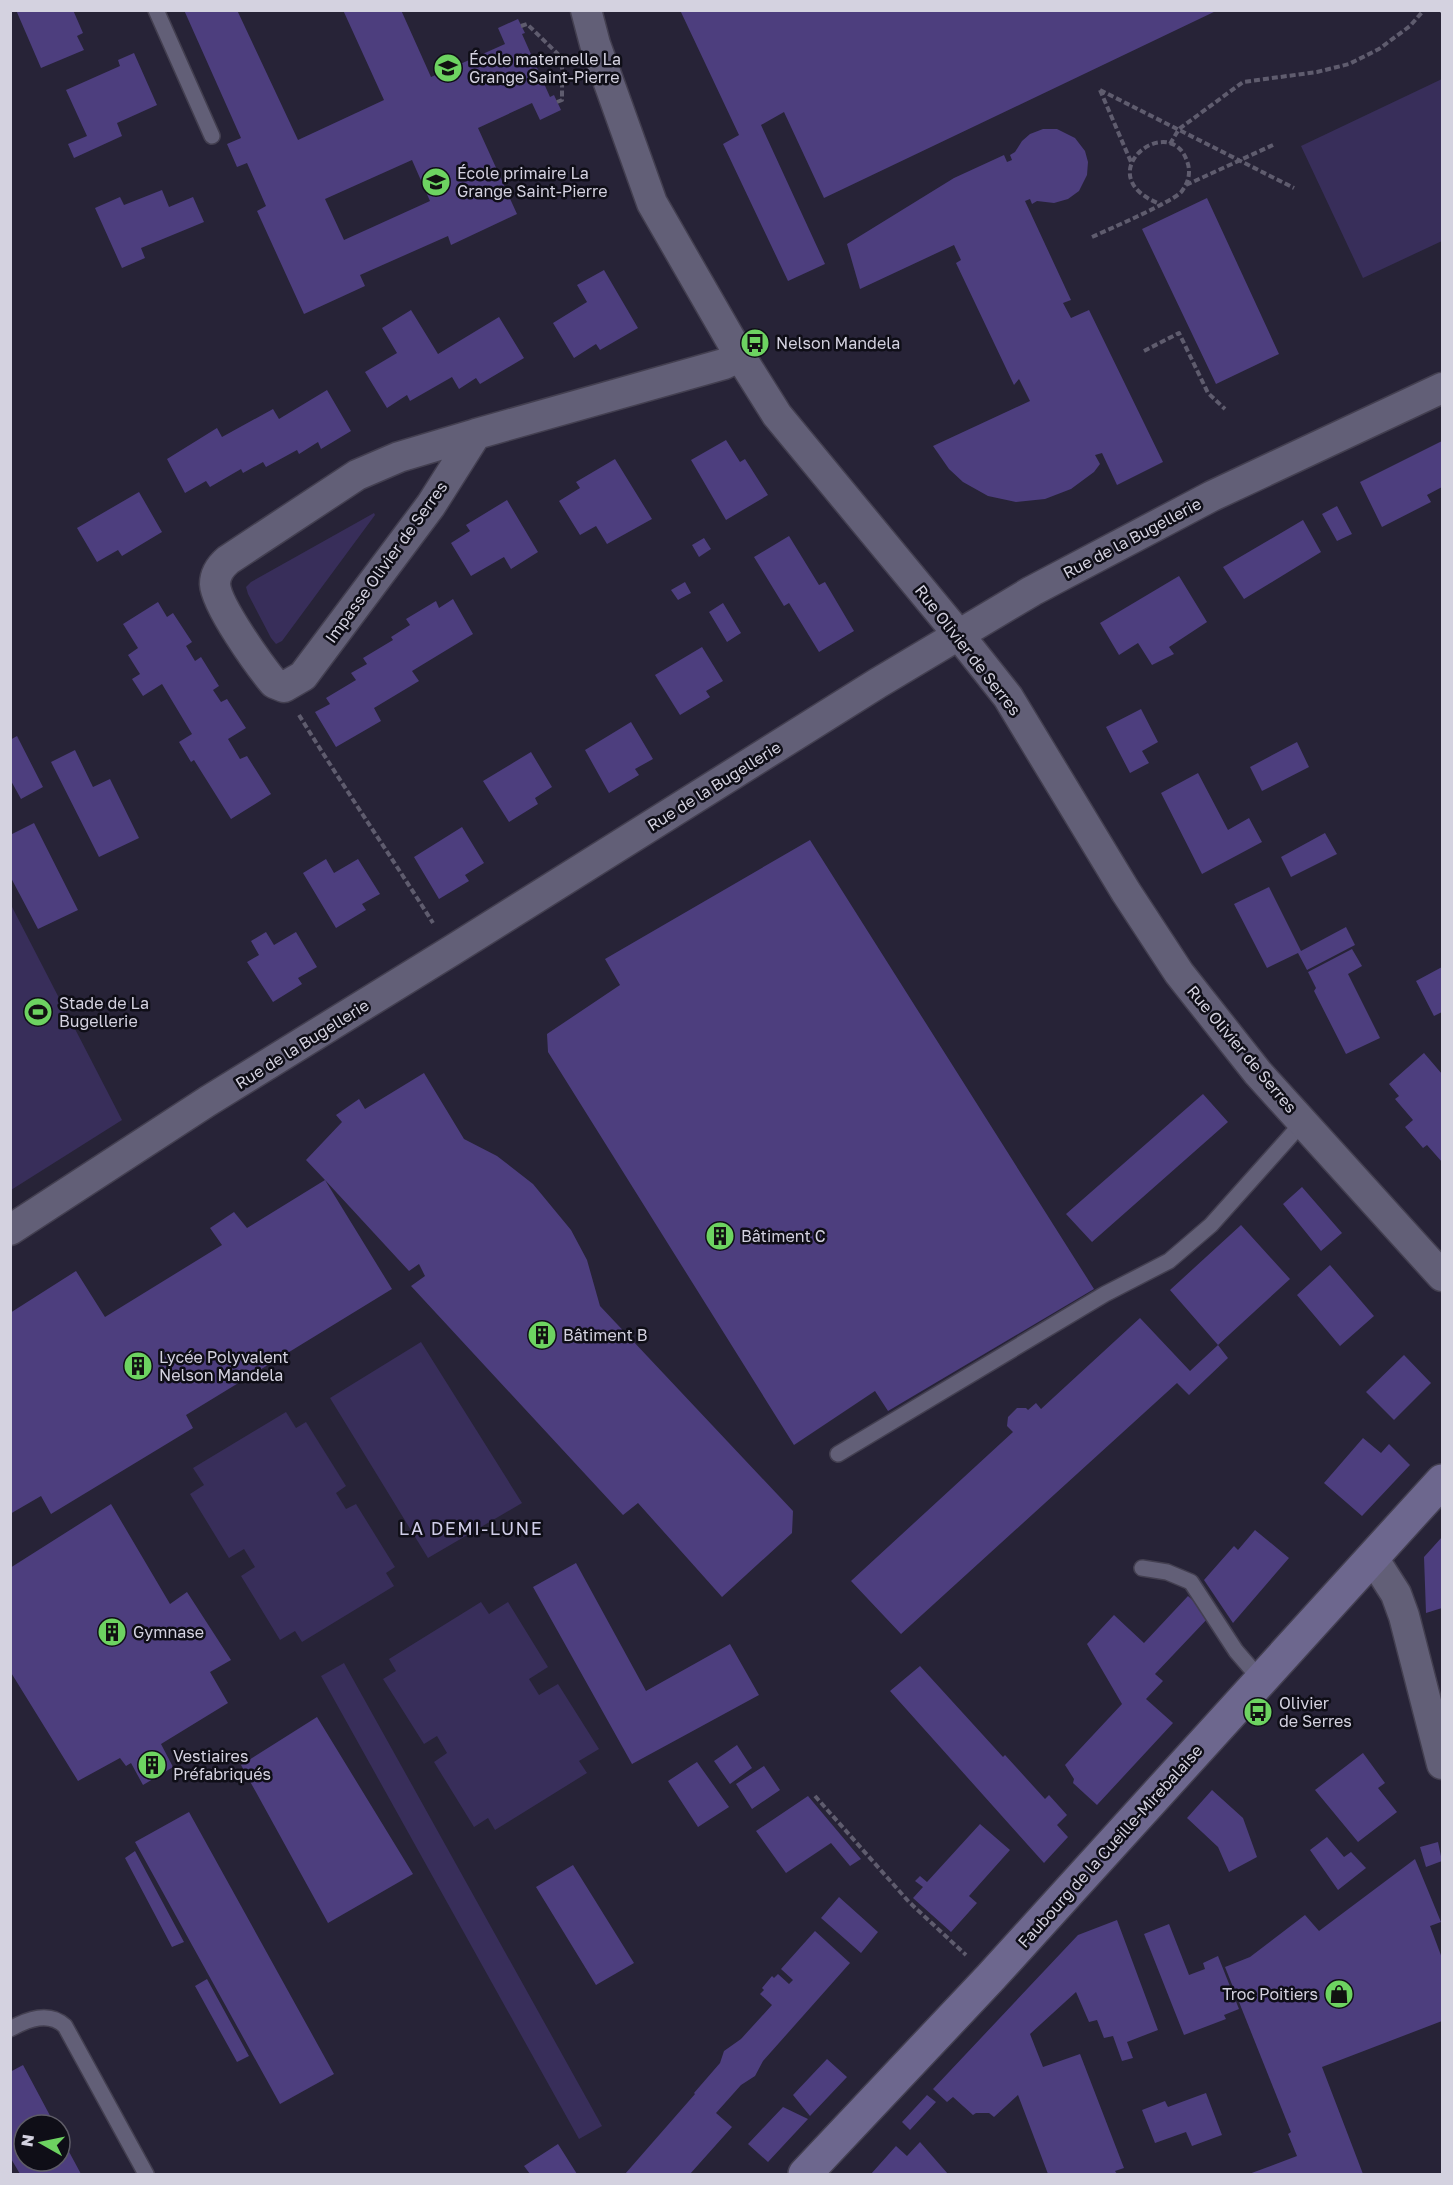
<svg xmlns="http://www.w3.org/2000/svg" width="1453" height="2185" viewBox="0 0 1453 2185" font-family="'Golos Text',sans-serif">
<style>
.green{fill:#382e5a}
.building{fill:#4d3e7e;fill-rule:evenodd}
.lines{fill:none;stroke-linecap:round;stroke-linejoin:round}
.lane-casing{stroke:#433f50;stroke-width:18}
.street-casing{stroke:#433f50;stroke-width:33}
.secondary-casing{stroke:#433f50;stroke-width:36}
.path{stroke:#5f5c6e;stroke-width:4;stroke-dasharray:6 3;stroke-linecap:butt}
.lane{stroke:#625f77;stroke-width:15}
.street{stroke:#625f77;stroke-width:30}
.secondary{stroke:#6d678e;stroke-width:33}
.labels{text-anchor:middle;stroke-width:5;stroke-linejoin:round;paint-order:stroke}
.poi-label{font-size:16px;fill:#d4d2e0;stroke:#0f0e17;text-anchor:start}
.street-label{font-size:16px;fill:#d4d2e0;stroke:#0f0e17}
.neighbourhood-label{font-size:18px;letter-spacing:1.5px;fill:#d0cde8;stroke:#0f0e17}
</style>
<rect width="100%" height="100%" fill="#272337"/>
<!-- green -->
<path class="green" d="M1442,79V241L1363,278L1301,146Z
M374,513L375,515L282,641L276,644L271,638L248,594L246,587L251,582Z
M10,903L122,1120L11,1190H10Z
M421,1342L522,1503L428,1558L330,1398Z
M286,1412L296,1428L306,1422L346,1486L336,1493L346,1509L356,1504L395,1567L386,1573L394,1586L302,1642L295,1631L280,1640L241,1576L255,1567L244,1549L229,1558L190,1494L204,1485L193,1468Z
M481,1602L489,1614L508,1602L548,1667L529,1679L539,1695L558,1684L599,1749L579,1761L587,1773L495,1830L488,1818L474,1827L434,1762L447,1753L437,1736L424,1744L383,1679L396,1671L389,1659Z
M344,1663L602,2126L579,2139L321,1676Z"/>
<!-- building -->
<path class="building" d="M16,10H73L83,33L77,36L84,50L41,68Z
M184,10H237L298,140L384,100L343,10H401L431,77L505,44L498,28L518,19L525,33L522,34L550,97L554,95L561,110L540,120L532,103L478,128L517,214L451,245L448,236L360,275L365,286L304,314L257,211L266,206L247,163L237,167L227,144L241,138ZM412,160L430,201L344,240L325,199Z
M680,10H1218L824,198L784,112L761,125L825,264L788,281L723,144L739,135Z
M134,53L157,105L117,123L122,136L74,158L68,144L87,136L66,90L120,66L118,60Z
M1043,129H1057L1075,138L1085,151L1088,162L1087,175L1079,191L1068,199L1054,203L1037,201L1032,204L1030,199L1025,201L1071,300L1063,303L1071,318L1089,310L1163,462L1117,485L1102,453L1095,455L1100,464L1094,472L1071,489L1045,499L1016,502L988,496L963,482L949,469L933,446L1030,401L1019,379L1014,385L956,263L961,260L954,245L860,289L847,244L954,178L1004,155L1007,162L1012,160L1010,155L1015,152L1022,141L1030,134Z
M162,190L169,207L193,197L204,222L141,248L145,258L122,268L95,208L120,197L124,205Z
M1207,198L1279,354L1216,384L1142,229Z
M604,270L638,328L600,350L596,344L574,358L553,323L587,302L577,285Z
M411,310L438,354L499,317L524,358L480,384L476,378L459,389L452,377L410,401L407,395L387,408L365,372L397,353L382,328Z
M327,390L351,431L321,449L318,442L299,454L297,450L266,467L263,462L243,473L241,469L210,487L206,481L185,493L167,459L217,428L222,437L273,409L279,419Z
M726,440L740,462L745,459L768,495L726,520L691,460Z
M1442,441V487L1427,495L1431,502L1382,527L1360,482Z
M615,459L652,519L607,544L596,526L580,535L559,501L580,488L576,482Z
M139,492L162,532L122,556L118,550L97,562L77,528Z
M507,500L538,552L511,569L504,557L471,576L451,543L470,531L466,525Z
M1337,506L1352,534L1337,541L1322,514Z
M1303,520L1321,552L1244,599L1223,567Z
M789,536L819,585L825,582L854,631L819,652L789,603L784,606L754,557Z
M704,538L711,549L699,557L692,545Z
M1179,576L1207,622L1169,647L1174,654L1152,665L1138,643L1119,655L1100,623Z
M685,582L691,593L678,600L671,590Z
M453,599L473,634L412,671L419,681L374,708L381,721L336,747L315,712L330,704L326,698L356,680L351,673L367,664L363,658L393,640L391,637L410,625L406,619L436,601L439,608Z
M158,602L167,617L173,613L192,642L186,646L195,661L201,657L219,686L213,690L221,702L227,699L246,728L228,739L240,759L247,756L271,794L231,819L194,760L191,762L179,742L192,734L162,684L143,696L132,679L140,674L128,655L138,648L123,624Z
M723,603L741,633L727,642L709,612Z
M702,647L723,681L706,691L710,697L680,715L655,675Z
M1141,709L1158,742L1142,751L1149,763L1130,773L1106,727Z
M631,722L653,759L635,769L639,775L609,793L585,750Z
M17,736L43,787L21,799L10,779V740Z
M1297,742L1309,767L1262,791L1250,767Z
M75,750L93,787L110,779L139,838L99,857L51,762Z
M531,752L552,787L535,798L538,804L509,822L483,781Z
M1198,773L1228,830L1249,818L1262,842L1202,874L1161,793Z
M34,823L78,910L38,929L10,876V835Z
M462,827L484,863L465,875L469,881L439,899L414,857Z
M1325,833L1337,854L1291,877L1281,857Z
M810,840L1094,1289L888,1411L875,1391L794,1445L548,1052L547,1034L620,985L605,959Z
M326,859L334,873L358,859L380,894L362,904L366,910L336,928L303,873Z
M1269,887L1301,951L1346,927L1355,945L1307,970L1298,953L1267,968L1234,904Z
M266,932L274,945L296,932L317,967L298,978L302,984L273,1002L247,962L259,955L251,941Z
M1352,949L1362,966L1348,974L1380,1038L1346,1054L1314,991L1316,988L1308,972Z
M1442,967V1012L1434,1016L1416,981Z
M1424,1053L1442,1074V1162L1427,1145L1423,1148L1405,1127L1413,1120L1395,1099L1399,1096L1389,1084Z
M424,1073L464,1139L497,1156L533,1184L571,1230L587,1260L600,1306L793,1511L792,1533L722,1597L638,1503L623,1515L411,1286L425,1276L419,1264L409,1271L325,1180L392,1289L186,1415L193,1428L51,1514L41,1496L10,1514V1313L76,1271L105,1317L222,1245L210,1228L234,1212L247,1228L325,1180L306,1160L342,1122L336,1115L359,1099L365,1109Z
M1203,1094L1228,1122L1092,1242L1066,1214Z
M1302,1187L1342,1233L1321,1251L1283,1204Z
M1241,1225L1290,1279L1218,1345L1170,1290Z
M1330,1265L1374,1316L1340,1346L1297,1295Z
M1140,1318L1190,1371L1218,1345L1228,1358L1189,1395L1177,1383L901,1634L851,1581L1013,1432L1007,1426L1008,1417L1017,1408H1026L1028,1410L1036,1403L1041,1409Z
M1404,1355L1431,1383L1394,1420L1366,1392Z
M1363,1438L1381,1453L1389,1444L1410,1465L1362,1516L1324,1483Z
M111,1504L170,1604L187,1592L231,1660L210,1672L228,1703L161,1744L173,1767L143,1785L131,1763L126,1766L120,1758L78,1781L10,1671V1568Z
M1255,1530L1289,1558L1233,1623L1204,1580L1234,1546L1238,1550Z
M1442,1537V1608L1426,1613L1424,1557Z
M576,1563L646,1691L730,1644L759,1695L632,1764L533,1587Z
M1188,1596L1210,1616L1155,1674L1163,1681L1146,1699L1173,1723L1097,1805L1073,1783L1074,1779L1065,1765L1122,1704L1087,1644L1114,1615L1144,1643Z
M920,1666L1003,1757L1005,1755L1045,1799L1049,1795L1067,1815L1057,1825L1068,1837L1044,1863L890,1691Z
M317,1717L413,1874L328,1923L241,1765Z
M737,1745L752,1768L730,1784L714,1761Z
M1363,1753L1385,1783L1378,1788L1397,1812L1358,1842L1315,1790Z
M697,1762L729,1807L698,1827L668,1781Z
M764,1766L780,1790L752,1809L736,1784Z
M1212,1790L1243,1818L1257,1857L1229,1872L1218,1847L1187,1818Z
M808,1796L861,1859L850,1866L831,1843L786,1873L756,1831Z
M189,1812L334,2074L280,2104L135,1842Z
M980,1824L1010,1850L969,1896L977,1903L951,1932L913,1898L923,1887L915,1881L920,1876L927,1882Z
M1327,1837L1344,1857L1351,1852L1366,1868L1338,1890L1310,1850Z
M1438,1842L1442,1861L1426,1867L1420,1847Z
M135,1851L184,1942L172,1947L125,1858Z
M1415,1859L1441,1922L1430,1926L1442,1958V2021L1322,2067L1363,2174H1249L1297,2156L1288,2134L1291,2132L1225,1967L1250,1957L1305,1915L1319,1931Z
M573,1865L634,1963L596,1985L536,1887Z
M839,1897L878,1932L861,1953L821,1918Z
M1117,1920L1158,2030L1127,2042L1133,2058L1122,2061L1113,2036L1104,2038L1097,2020L1089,2022L1076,1992L1030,2034L1043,2067L1080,2054L1124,2168L1115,2171L1117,2174H1048L1018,2095L994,2117L989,2113H976L973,2115L953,2097L947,2102L933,2089L1078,1935Z
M1169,1924L1189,1975L1205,1969L1203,1963L1218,1956L1239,2009L1224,2015L1226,2019L1184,2035L1144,1934Z
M815,1931L850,1963L763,2061L755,2076L741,2085L716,2113L732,2127L690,2174H625L695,2094L694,2093L720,2063L724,2051L741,2039L772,2005L760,1994L764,1990L762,1988L772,1976L774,1978L778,1974L789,1984L793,1980L781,1969Z
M207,1979L249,2056L237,2062L195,1986Z
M827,2059L847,2077L810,2116L793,2095Z
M23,2065L55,2125H24V2161H60V2135L81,2174H20L10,2157V2072Z
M1206,2093L1222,2135L1192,2146L1186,2132L1155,2143L1142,2110L1165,2101L1168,2107Z
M927,2095L936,2102L910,2130L902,2122Z
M783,2107L808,2119L768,2162L748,2144Z
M920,2142L948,2174H871L896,2146L907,2156Z
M558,2144L577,2174H530L524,2166Z"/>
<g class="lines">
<!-- lane casing -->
<g class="lane-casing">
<path id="lane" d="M156,10L212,136
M838,1454L1105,1294L1169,1261L1211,1225L1303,1122
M1142,1568L1167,1572L1191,1582L1236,1651L1261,1680
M10,2029C28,2019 49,2011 65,2026L146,2174"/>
</g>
<!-- street casing -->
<g class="street-casing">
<path id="street" d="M586,10L595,44L652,203L740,356L777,415L958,634L1008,697L1126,892L1179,973L1258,1073L1442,1276
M476,434L399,457L357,475L228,560C221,566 215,573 215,584C216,605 259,665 274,683L284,687L303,676L431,505L476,434L724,364L740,356
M10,1230L208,1101L451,951L878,683L1032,591L1212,496L1442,388
M1373,1558L1396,1594L1404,1616L1442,1764"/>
</g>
<!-- secondary casing -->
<g class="secondary-casing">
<path id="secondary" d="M805,2174L990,1978L1442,1481"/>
</g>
<!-- path -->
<path class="path" d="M1442,10V13
M521,26L527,24L562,58
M1100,90L1294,188
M1100,90L1131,162
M557,102L562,100V58L564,57
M1170,144L1179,129L1243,82L1317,72L1349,64L1379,49L1410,26L1424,10
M1186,185L1273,145
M1092,237C1107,230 1175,201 1182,191C1189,181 1191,172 1187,161C1169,110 1086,175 1160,204
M1144,351L1179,333L1208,393L1225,409
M299,715C342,785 389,853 433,923
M815,1796L909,1902L966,1955"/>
<!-- lane -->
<use href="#lane" class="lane"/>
<!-- street -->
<use href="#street" class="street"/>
<!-- secondary -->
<use href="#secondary" class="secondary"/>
</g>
<!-- icons -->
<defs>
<g id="school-disc" transform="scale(1.5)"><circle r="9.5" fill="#6dd361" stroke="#0f0e17"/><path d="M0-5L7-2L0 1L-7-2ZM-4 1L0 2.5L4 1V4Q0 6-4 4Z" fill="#111"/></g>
<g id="bus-disc" transform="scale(1.5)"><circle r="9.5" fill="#6dd361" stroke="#0f0e17"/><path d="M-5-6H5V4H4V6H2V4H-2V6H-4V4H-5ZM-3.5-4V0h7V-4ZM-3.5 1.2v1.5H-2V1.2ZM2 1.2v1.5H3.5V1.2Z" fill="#111"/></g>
<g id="stadium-disc" transform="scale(1.5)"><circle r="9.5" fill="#6dd361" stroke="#0f0e17"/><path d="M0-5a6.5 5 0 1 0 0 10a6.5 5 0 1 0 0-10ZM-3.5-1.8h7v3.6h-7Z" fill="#111"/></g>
<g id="building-disc" transform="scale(1.5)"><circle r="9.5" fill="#6dd361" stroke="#0f0e17"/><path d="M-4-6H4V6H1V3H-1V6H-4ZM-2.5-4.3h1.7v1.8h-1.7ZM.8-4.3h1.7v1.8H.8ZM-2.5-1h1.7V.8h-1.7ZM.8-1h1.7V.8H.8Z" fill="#111"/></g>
<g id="shop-disc" transform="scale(1.5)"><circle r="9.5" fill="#6dd361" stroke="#0f0e17"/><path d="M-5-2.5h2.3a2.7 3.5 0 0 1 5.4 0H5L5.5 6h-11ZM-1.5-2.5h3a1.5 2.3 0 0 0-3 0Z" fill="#111"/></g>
</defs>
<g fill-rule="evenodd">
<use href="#school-disc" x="448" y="68"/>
<use href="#school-disc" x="436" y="182"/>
<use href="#bus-disc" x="755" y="343"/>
<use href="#stadium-disc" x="38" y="1012"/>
<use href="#building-disc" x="720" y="1236"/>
<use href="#building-disc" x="542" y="1335"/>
<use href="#building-disc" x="138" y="1366"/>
<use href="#building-disc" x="112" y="1632"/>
<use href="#bus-disc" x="1258" y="1712"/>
<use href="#building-disc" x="152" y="1765"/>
<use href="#shop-disc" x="1339" y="1994"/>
</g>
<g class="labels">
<!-- poi labels -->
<g class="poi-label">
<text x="469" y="65">École maternelle La<tspan x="469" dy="18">Grange Saint-Pierre</tspan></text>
<text x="457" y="179">École primaire La<tspan x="457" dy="18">Grange Saint-Pierre</tspan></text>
<text x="776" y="349">Nelson Mandela</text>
<text x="59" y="1009">Stade de La<tspan x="59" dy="18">Bugellerie</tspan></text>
<text x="741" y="1242">Bâtiment C</text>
<text x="563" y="1341">Bâtiment B</text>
<text x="159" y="1363">Lycée Polyvalent<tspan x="159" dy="18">Nelson Mandela</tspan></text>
<text x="133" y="1638">Gymnase</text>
<text x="1279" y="1709">Olivier<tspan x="1279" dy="18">de Serres</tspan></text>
<text x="173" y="1762">Vestiaires<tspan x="173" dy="18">Préfabriqués</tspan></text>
<text x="1318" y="2000" text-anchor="end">Troc Poitiers</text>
</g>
<!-- street labels -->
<g class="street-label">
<text transform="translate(1132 538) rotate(-28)" y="6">Rue de la Bugellerie</text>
<text transform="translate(386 562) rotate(-54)" y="6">Impasse Olivier de Serres</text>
<text transform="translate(968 650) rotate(52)" y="6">Rue Olivier de Serres</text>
<text transform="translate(714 786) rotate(-32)" y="6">Rue de la Bugellerie</text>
<text transform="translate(302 1044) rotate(-32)" y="6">Rue de la Bugellerie</text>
<text transform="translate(1242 1049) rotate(50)" y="6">Rue Olivier de Serres</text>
<text transform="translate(1110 1846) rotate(-48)" y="6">Faubourg de la Cueille-Mirebalaise</text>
</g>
<!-- neighbourhood labels -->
<g class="neighbourhood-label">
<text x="471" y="1535">LA DEMI-LUNE</text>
</g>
</g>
<!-- border -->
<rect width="1453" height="2185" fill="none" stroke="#d4d2e0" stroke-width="24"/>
<!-- north arrow -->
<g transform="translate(42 2143) rotate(279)"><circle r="28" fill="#0f0e17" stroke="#5e5c67" stroke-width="1.5"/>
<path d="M0-4.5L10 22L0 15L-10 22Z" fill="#6dd361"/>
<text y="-9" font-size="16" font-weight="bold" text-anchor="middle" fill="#d4d2e0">N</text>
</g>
</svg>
